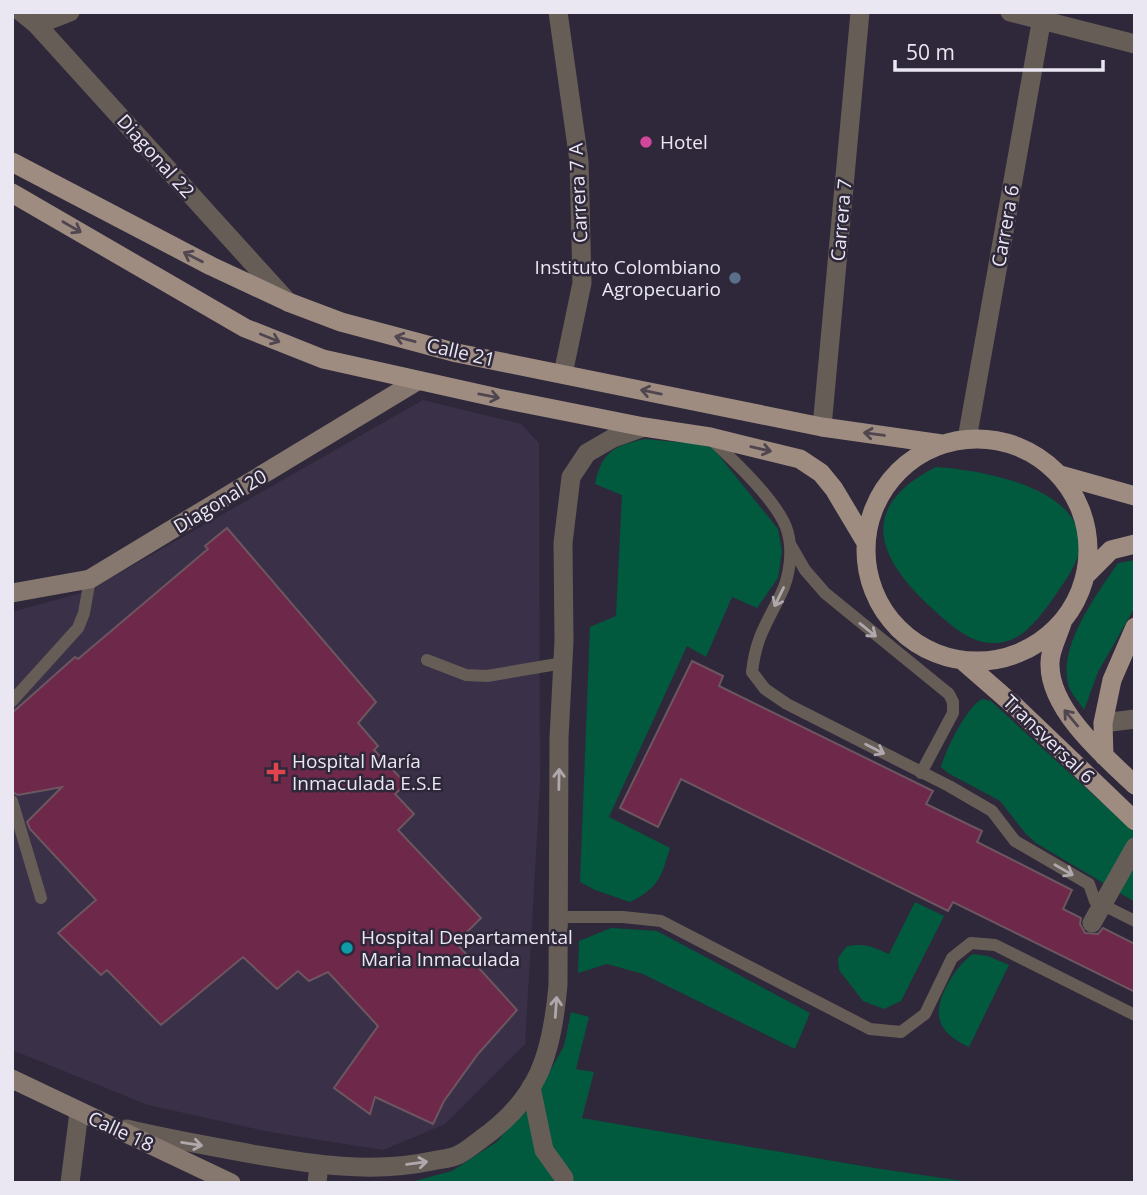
<svg xmlns="http://www.w3.org/2000/svg" width="1147" height="1195" viewBox="0 0 1147 1195" font-family="'Open Sans',sans-serif">
<style>
.built{fill:#3a3148}
.green{fill:#015a3e}
.building{fill:#6d284a;stroke:#6d565f;stroke-width:2}
.lines{fill:none;stroke-linecap:round;stroke-linejoin:round}
.service{stroke:#665d57;stroke-width:12}
.pedestrian{stroke:#665d57;stroke-width:19}
.minor{stroke:#665d57;stroke-width:19}
.tertiary{stroke:#665d57;stroke-width:19}
.secondary{stroke:#86786f;stroke-width:19}
.primary{stroke:#9f8c81;stroke-width:19}
.oneway{stroke:#50464f}
.oneway2{stroke:#afa8ac}
.hotel-dot{fill:#d1479c;stroke:#2e283a;stroke-width:2.5}
.service-dot{fill:#5c6f8a;stroke:#2e283a;stroke-width:2.5}
.health-dot{fill:#e0444e;stroke:#2e283a;stroke-width:2.5}
.culture-dot{fill:#0f9aa8;stroke:#2e283a;stroke-width:2.5}
.labels{text-anchor:middle;stroke-width:5;stroke-linejoin:round;paint-order:stroke}
.poi-label{font-size:19px;fill:#eae6f2;stroke:#2e283a;text-anchor:start}
.street-label{font-size:19px;fill:#eae6f2;stroke:#2e283a}
</style>
<rect width="100%" height="100%" fill="#2e283a"/>
<!-- built -->
<path class="built" d="M423,400L521,424L539,443L540,784L525,1044L445,1124L383,1150L270,1132L148,1105L12,1050V612L88,591Z"/>
<!-- green -->
<path class="green" d="M645,439L697,444L713,448L778,529L782,551L778,578L757,608L732,597L706,657L687,646L609,817L670,848C661,878 658,888 630,902L595,890L580,882L590,627L616,616L622,495L595,484C602,451 614,446 645,439Z
M936,467C981,470 1083,487 1080,547C1079,564 1057,593 1047,607C1033,625 1018,644 992,643C970,643 949,624 934,610C877,559 856,507 936,467Z
M1135,560V607L1098,672L1084,710C1080,703 1072,695 1069,687C1056,648 1097,594 1118,563Z
M982,699L991,701L1135,833V902L1036,843L1026,834L1000,801L948,773L941,767C946,749 966,708 982,699Z
M915,902L944,916L901,1001L884,1009L863,1001L839,970L838,958L846,947C863,942 873,947 889,954Z
M611,928L657,931L810,1013L795,1049L643,974L607,964L578,973L579,941Z
M973,954L988,956L1009,965L969,1047C958,1042 944,1034 940,1021C933,1001 957,964 973,954Z
M571,1012L589,1017L576,1069L594,1072L582,1118L868,1167L976,1183H407L452,1171L498,1141L544,1082L564,1046Z"/>
<!-- building -->
<path class="building" d="M227,528L376,702L358,723L378,746L374,750L406,784L395,794L414,814L398,830L481,918L456,943L517,1010L478,1054L444,1101L433,1124L375,1097L370,1114L334,1088L378,1026L328,972L309,981L298,971L277,989L243,957L161,1025L107,970L101,975L58,933L96,900L30,829L27,822L62,787L18,795L12,792V713L75,657L78,659L208,549L205,546Z
M692,661L723,676L719,686L933,791L926,804L982,831L977,842L1072,890L1063,909L1081,918L1080,924L1085,933L1098,934L1103,928L1135,944V992L953,902L948,911L681,779L658,827L620,808Z"/>
<g class="lines">
<!-- service -->
<path class="service" d="M712,440C734,461 775,499 786,527C794,548 790,577 780,596C766,625 756,637 752,672L765,689L787,704L949,786L992,811L1015,841L1089,884L1095,901L1135,921
M790,544L805,570L825,593L949,694L953,702V713L921,773
M427,660L466,675L487,676L563,663
M12,701L78,628L84,613L90,579
M12,801L41,898
M557,917H623L661,921L870,1029L901,1032L925,1014L952,958L971,943L995,945L1135,1015"/>
<!-- pedestrian -->
<path class="pedestrian" d="M1092,923L1135,847
M531,1087L544,1150L564,1178V1183"/>
<!-- minor -->
<path class="minor" d="M558,12L579,161L582,283L563,374
M1010,12L1135,44
M37,25L70,12
M822,427L860,12
M967,439L1043,12
M1103,723L1135,719
M317,1183L319,1165"/>
<!-- tertiary -->
<path class="tertiary" d="M21,12L37,25L288,302
M127,1129C168,1139 210,1146 252,1154C311,1164 372,1174 432,1161C440,1159 450,1159 458,1155C465,1152 473,1145 480,1140C539,1099 552,1054 558,985L559,738L564,641L563,543L571,477L587,453L613,438L644,427
M70,1183L79,1112"/>
<!-- secondary -->
<path class="secondary" d="M12,593L90,579L417,381
M12,1079L231,1183"/>
<!-- primary -->
<path class="primary" d="M12,162L211,266L288,302L341,322L457,353L822,427L942,444
M12,193L245,328L323,359L498,398L644,427L710,437L800,459L821,473L834,489L865,541
M866 550a111 111 0 1 1 222 0a111 111 0 1 1-222 0Z
M1056,472L1060,475L1135,496
M1086,575L1111,550L1135,544
M1062,623C1058,636 1049,652 1050,665C1050,710 1104,756 1135,785
M962,660L1016,707L1135,821
M1104,756L1103,723L1112,680L1135,627"/>
</g>
<!-- one-way arrows -->
<defs><path id="oneway-shaft" d="M-6 0H5M1.5-3L5.5 0L1.5 3" fill="none" stroke-width="1.6" stroke-linecap="round" stroke-linejoin="round" transform="scale(1.75)"/></defs>
<g class="oneway">
<use href="#oneway-shaft" transform="translate(72 227) rotate(30)"/>
<use href="#oneway-shaft" transform="translate(193 257) rotate(-153)"/>
<use href="#oneway-shaft" transform="translate(270 338) rotate(22)"/>
<use href="#oneway-shaft" transform="translate(405 339) rotate(-165)"/>
<use href="#oneway-shaft" transform="translate(651 392) rotate(-168)"/>
<use href="#oneway-shaft" transform="translate(489 396) rotate(11)"/>
<use href="#oneway-shaft" transform="translate(874 434) rotate(-172)"/>
<use href="#oneway-shaft" transform="translate(761 449) rotate(13)"/>
<use href="#oneway-shaft" transform="translate(1071 718) rotate(-130)"/>
</g>
<g class="oneway2">
<use href="#oneway-shaft" transform="translate(779 597) rotate(116)"/>
<use href="#oneway-shaft" transform="translate(868 630) rotate(39)"/>
<use href="#oneway-shaft" transform="translate(875 749) rotate(27)"/>
<use href="#oneway-shaft" transform="translate(559 779) rotate(-89)"/>
<use href="#oneway-shaft" transform="translate(1064 870) rotate(30)"/>
<use href="#oneway-shaft" transform="translate(556 1007) rotate(-86)"/>
<use href="#oneway-shaft" transform="translate(192 1144) rotate(9)"/>
<use href="#oneway-shaft" transform="translate(417 1163) rotate(-8)"/>
</g>
<!-- markers -->
<circle class="hotel-dot" cx="646" cy="142" r="7"/>
<circle class="service-dot" cx="735" cy="278" r="7"/>
<path class="health-dot" d="M272.5 761.5h7v7h7v7h-7v7h-7v-7h-7v-7h7z"/>
<circle class="culture-dot" cx="347" cy="948" r="7"/>
<g class="labels">
<!-- poi labels -->
<g class="poi-label">
<text x="660" y="149">Hotel</text>
<text x="721" y="274" text-anchor="end">Instituto Colombiano<tspan x="721" dy="22">Agropecuario</tspan></text>
<text x="292" y="768">Hospital María<tspan x="292" dy="22">Inmaculada E.S.E</tspan></text>
<text x="361" y="944">Hospital Departamental<tspan x="361" dy="22">Maria Inmaculada</tspan></text>
</g>
<!-- street labels -->
<g class="street-label">
<text transform="translate(156 156) rotate(48)" y="7">Diagonal 22</text>
<text transform="translate(578 193) rotate(-93)" y="7">Carrera 7 A</text>
<text transform="translate(841 220) rotate(-85)" y="7">Carrera 7</text>
<text transform="translate(1005 226) rotate(-80)" y="7">Carrera 6</text>
<text transform="translate(461 352) rotate(13)" y="7">Calle 21</text>
<text transform="translate(220 501) rotate(-31)" y="7">Diagonal 20</text>
<text transform="translate(1049 739) rotate(44)" y="7">Transversal 6</text>
<text transform="translate(121 1131) rotate(25)" y="7">Calle 18</text>
</g>
</g>
<!-- border -->
<rect width="1147" height="1195" fill="none" stroke="#eae6f2" stroke-width="28"/>
<!-- scale -->
<path d="M895 60v10h208v-10" fill="none" stroke="#eae6f2" stroke-width="3.5"/>
<text x="906" y="60" font-size="21" fill="#eae6f2" stroke="#2e283a" stroke-width="5" paint-order="stroke">50 m</text>
</svg>
